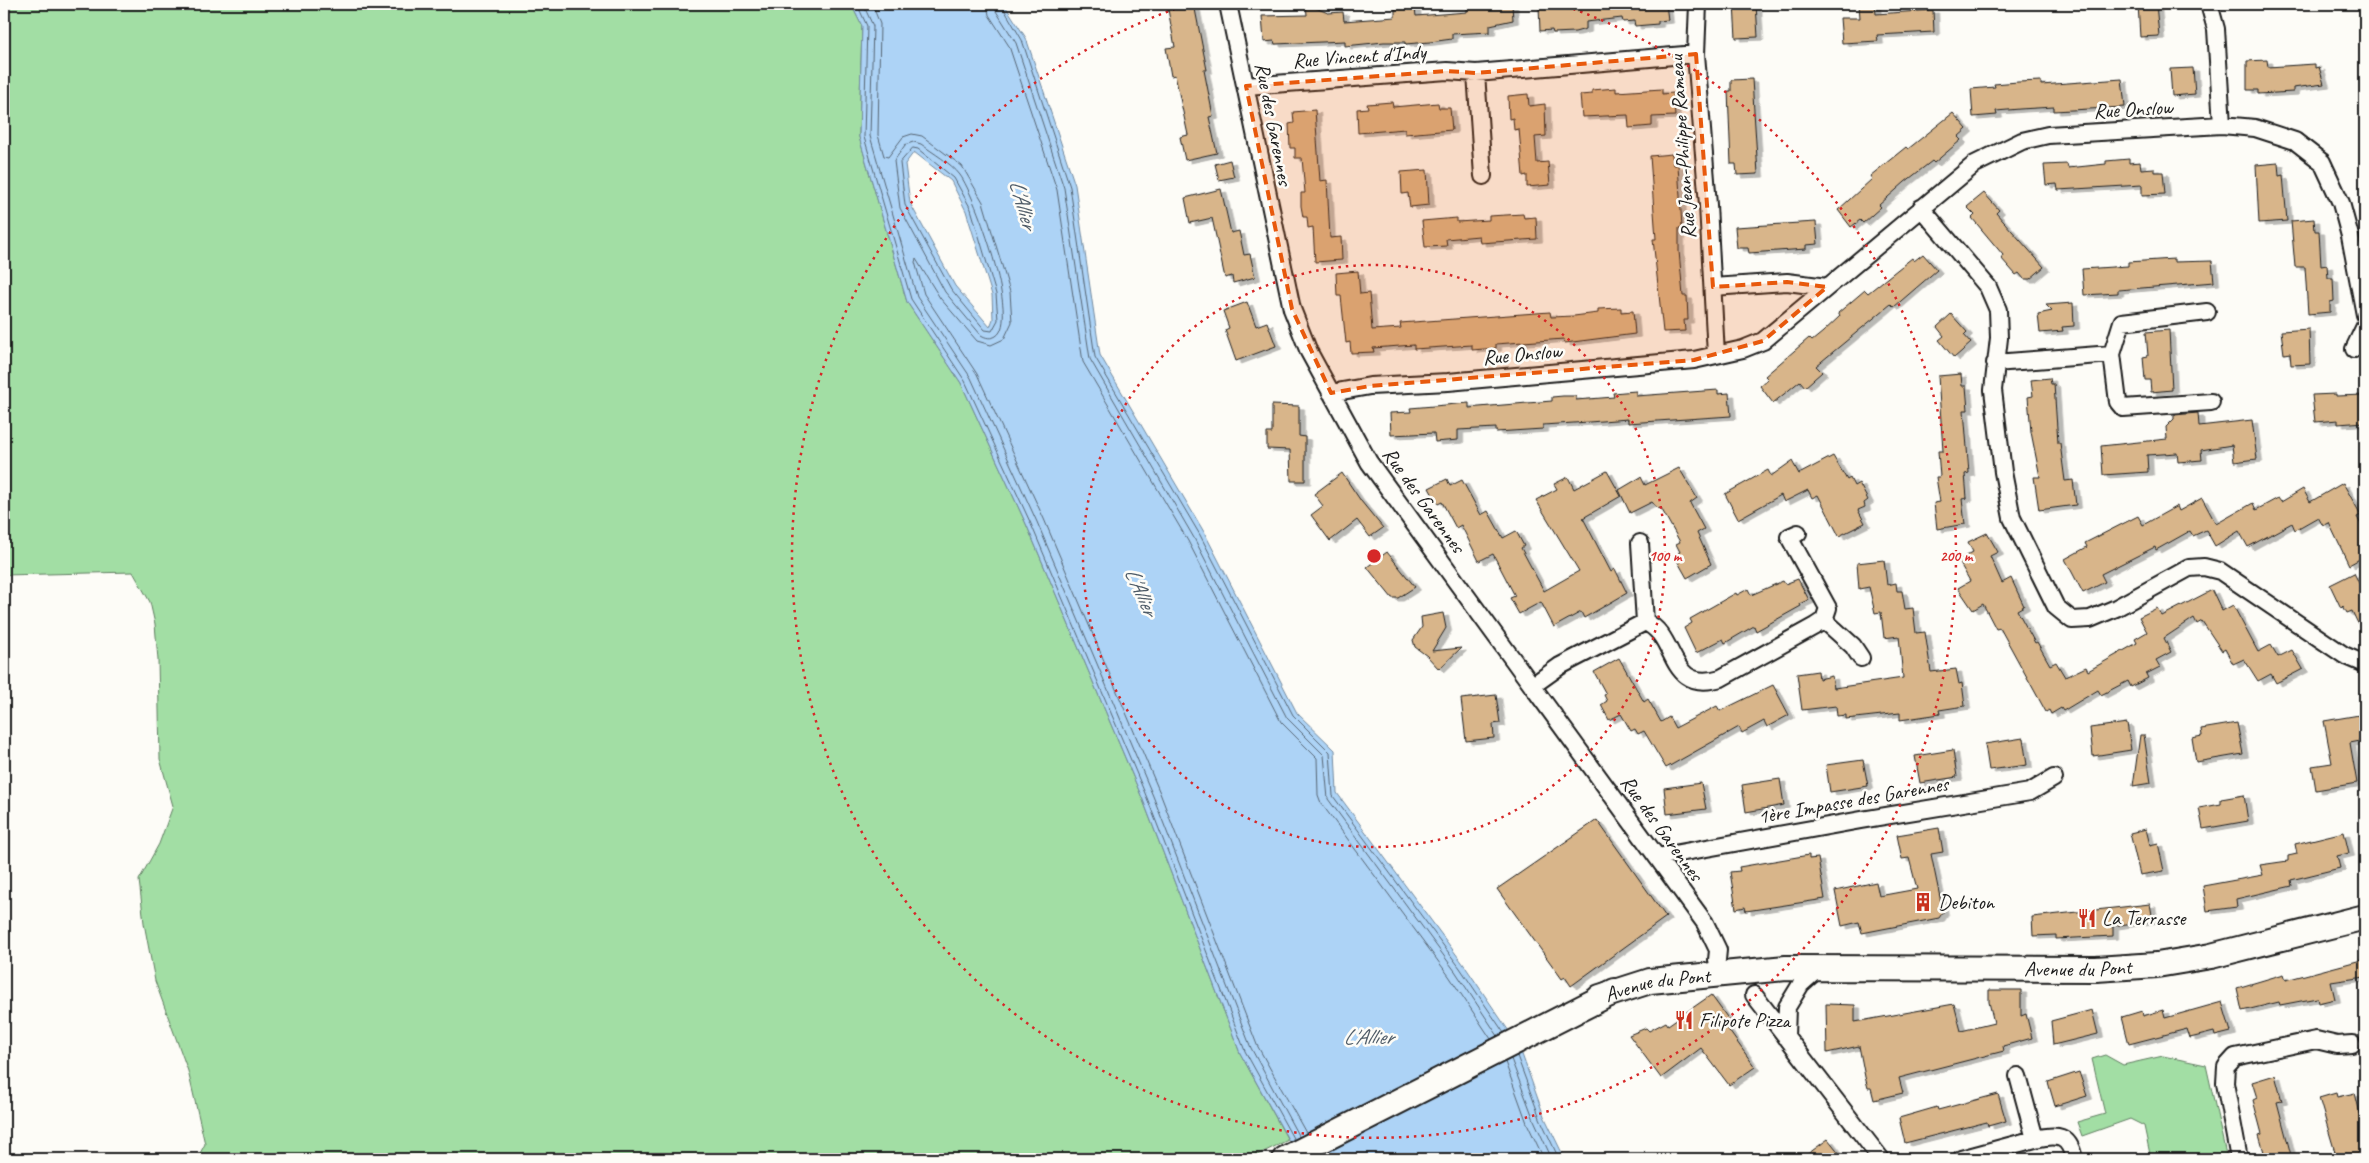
<svg xmlns="http://www.w3.org/2000/svg" width="2369" height="1163" viewBox="0 0 2369 1163" font-family="Caveat,sans-serif">
<style>
.green{fill:#a2dea4;stroke:#5f7d60}
.water{fill:#add3f6;stroke:#738a9f;fill-rule:evenodd}
.lines{fill:none;stroke-linecap:round;stroke-linejoin:round}
.shore{stroke:#566573;stroke-width:1}
.building{fill:#d8b58a;stroke:#1c1c1c;filter:url(#shadow)}
.street-casing{stroke:#1c1c1c;stroke-width:20}
.secondary-casing{stroke:#1c1c1c;stroke-width:28}
.street{stroke:#fdfcf7;stroke-width:16}
.secondary{stroke:#fdfcf7;stroke-width:24}
.marked{fill:#e8590c;fill-opacity:0.2;stroke:#e8590c;stroke-width:4;stroke-dasharray:10 6;stroke-linejoin:round}
.ring{fill:none;stroke:#d62828;stroke-width:2.5;stroke-dasharray:2.5 5}
.labels{text-anchor:middle;stroke-width:5;stroke-linejoin:round;paint-order:stroke}
.street-label{font-size:21px;fill:#1c1c1c;stroke:#fdfcf7}
.poi-label{font-size:21px;fill:#1c1c1c;stroke:#fdfcf7;text-anchor:start}
.water-label{font-size:22px;font-style:italic;fill:#4f5c68;stroke:#fdfcf7}
.centre{fill:#d62828;stroke:#fdfcf7;stroke-width:2.5}
.ring-label{font-size:15px;text-anchor:middle;font-weight:bold;fill:#d62828;stroke:#fdfcf7;stroke-width:5;stroke-linejoin:round;paint-order:stroke}
</style>
<defs>
<filter id="shadow"><feDropShadow dx="5.5" dy="3" stdDeviation="0" flood-color="#0004"/></filter>
</defs>
<rect width="100%" height="100%" fill="#fdfcf7"/>
<filter id="ink" filterUnits="userSpaceOnUse"><feTurbulence type="fractalNoise" baseFrequency=".02" numOctaves="2"/><feDisplacementMap in="SourceGraphic" scale="10" xChannelSelector="R" yChannelSelector="G"/><feConvolveMatrix kernelMatrix="1 2 1 2 8 2 1 2 1" color-interpolation-filters="sRGB"/></filter>
<g filter="url(#ink)">
<!-- green -->
<path class="green" d="M4,4H851L862,26L859,137L907,302L961,383L1027,526L1143,800L1240,1053L1288,1140L1249,1159H197L205,1144L188,1071L155,981L144,923L139,880L159,844L173,806L160,759L158,660L155,624L150,602L133,572L4,575Z
M2105,1055L2123,1065L2163,1056L2206,1065L2227,1159H2151L2144,1126L2130,1119L2082,1136L2077,1122L2105,1114L2092,1059Z"/>
<!-- water -->
<path class="water" d="M851,4H1004L1026,38L1075,185L1100,355L1204,532L1297,713L1335,750L1337,793L1464,965L1519,1046L1544,1116L1565,1159H1299L1240,1053L1143,800L1027,526L961,383L907,302L859,137L862,26ZM914,152L951,181L966,211L992,295L993,319L990,327L955,286L910,203L905,164Z"/>
<g class="lines">
<!-- shore -->
<path class="shore" d="M857,4L867,26L864,137L911,299L965,381L1031,524L1147,798L1245,1051L1294,1140
M863,4L873,26L870,136L917,297L971,378L1037,522L1153,796L1251,1048L1299,1137
M872,4L880,24L878,135L884,156L888,157L903,137L912,134L922,136L962,166L983,202L1010,292L1012,322L1004,339L991,345L977,341L940,298L916,259L915,262L924,294L977,374L1044,519L1160,793L1257,1045L1306,1133
M987,4L989,15L1009,46L1057,190L1083,362L1188,541L1281,722L1317,758L1318,795L1321,803L1449,976L1491,1039
M994,4L996,11L1016,43L1064,188L1090,359L1194,538L1287,718L1324,755L1328,799L1455,971L1498,1036
M1001,4L1022,40L1070,187L1095,357L1200,535L1293,715L1330,752L1333,796L1460,968L1504,1033
M914,142L921,144C933,153 951,163 960,175C975,195 1021,321 996,336C991,339 986,338 981,335L945,292L900,208L894,161L905,145Z
M913,148L918,149L954,178L971,209L996,294L998,320L992,331L985,330L951,289L905,205L900,163Z
M1517,1056L1540,1118L1559,1159
M1511,1059L1534,1120L1552,1159
M1505,1062L1527,1123L1544,1159"/>
</g>
<!-- building -->
<path class="building" d="M1167,4H1194L1207,70H1204L1213,116L1209,117L1217,153L1185,160L1180,137L1188,135L1175,75L1171,76L1166,48L1175,47Z
M1306,4L1328,13L1343,12L1344,21L1395,17V9L1415,8L1416,16L1467,12V6L1512,4L1513,20L1490,25V32L1452,34V39L1430,42L1405,44V42H1384L1345,46V41L1275,44L1274,41L1264,42L1262,16L1307,15Z
M1591,4H1666L1668,20L1658,21V24L1635,26L1634,21L1623,22L1622,18L1586,22V29L1575,32L1553,33L1552,30L1540,31L1539,7Z
M1734,4H1756L1758,37L1736,38Z
M1859,4H1875L1876,14L1933,10L1934,32L1877,35L1878,41L1842,43L1840,18H1860Z
M2138,4H2156L2159,36L2140,37Z
M2267,60L2268,67L2315,64V68L2319,67L2324,84L2293,88V92L2258,94V90H2247V61Z
M2193,68L2195,94L2172,96L2170,69Z
M1752,79L1758,174L1737,175L1736,164H1731L1728,91H1731V80Z
M2122,79L2125,107L2054,111V107L2020,109L1996,111L1997,115L1973,117L1971,89L1995,87L1994,84L2018,82L2041,81V85Z
M1616,88V92L1662,89V94L1673,93L1675,116L1652,117V126L1629,128L1628,115L1582,117L1580,95L1592,94V90Z
M1528,94L1529,106L1545,104L1546,136L1535,137L1537,163L1548,162L1550,185L1527,187V175L1523,176L1519,129L1514,130L1513,118L1509,119L1508,96Z
M1392,102L1393,107L1438,103L1439,108H1450L1452,130L1405,134V129L1358,133L1357,109L1368,108L1367,104Z
M1315,110L1320,181L1327,180L1330,238L1341,237L1342,260L1315,262L1313,227L1308,228L1307,217H1303L1301,206V193H1305L1302,158H1295V148H1290L1289,124L1294,123L1293,112Z
M1953,113L1967,129L1958,137L1961,140L1934,163L1932,161L1905,182L1879,205L1881,207L1863,223L1860,220L1851,227L1838,210L1872,179L1870,176L1906,147L1908,149Z
M1672,154L1673,165H1678L1682,227L1679,228V251L1683,296H1687L1688,320H1684L1685,331L1663,332L1653,239H1656L1650,156Z
M2129,159V163L2140,162L2141,169L2154,168V172H2163L2165,194L2142,195V185L2058,190L2057,184L2046,185L2044,165L2067,164L2068,168L2106,164V161Z
M1230,160L1234,177L1219,180L1215,164Z
M2278,163L2279,176L2283,175L2287,221L2259,223L2256,165Z
M1427,170L1429,205L1410,207L1408,193L1402,194L1401,172Z
M1221,189L1231,233L1239,231L1244,255L1250,254L1255,277L1233,283L1232,276L1225,278L1212,218L1190,223L1185,198Z
M1984,193L1999,210L1996,213L2044,267L2030,279H2024L2019,273L2016,275L2001,258L2003,255L1972,218L1975,215L1967,207Z
M1523,214L1524,218L1536,217L1537,239L1480,243L1479,236L1446,239L1447,246L1425,247L1422,221L1457,218V222L1489,220V216Z
M2314,219L2315,231H2319L2321,266L2327,265L2328,278H2333L2334,301L2330,302V312L2308,314L2305,267H2295L2291,221Z
M1816,222L1818,244L1806,245V249L1749,253L1748,248H1737L1735,227Z
M1923,254L1937,270L1894,307L1891,304L1816,366L1822,372L1805,387L1800,381L1773,403L1760,386L1768,379L1765,376L1809,338L1812,341L1823,332L1840,316L1838,313L1865,290L1868,293L1912,258L1914,261Z
M2174,259V262L2212,261L2214,282L2118,290V293L2084,295L2082,269L2128,266V262Z
M1358,271L1360,294L1369,293L1372,330L1401,328L1400,323L1550,312L1551,317L1574,316L1598,313V309L1621,308V312L1633,311L1635,334L1565,343L1564,339L1496,344V348L1472,350V345L1414,349V345L1373,348L1374,352L1351,353L1350,342L1346,343L1341,296H1337L1336,273Z
M1247,302L1256,326L1267,322L1276,346L1236,361L1225,330L1229,328L1223,311Z
M2073,303L2074,326L2062,327L2063,331L2040,333L2038,314L2052,311L2046,305Z
M1951,314L1967,332L1964,335L1971,343L1954,358L1939,340L1944,336L1937,327Z
M2309,329L2310,364L2291,365L2290,353L2284,354L2281,331Z
M2169,330L2172,390L2151,392L2150,380H2145L2143,357L2148,356L2146,332Z
M1961,374L1962,386H1966L1968,410H1964L1969,473L1965,474L1967,498L1962,499L1965,524L1937,529L1934,503L1940,502L1936,477H1940L1938,451H1943L1938,376Z
M2050,378L2051,384H2054L2058,443H2060L2065,481L2073,480L2076,505L2039,510L2034,477H2040L2031,432L2028,397L2033,396L2031,380Z
M1718,390V394L1729,393L1731,416L1628,423V419L1589,422L1543,425V429L1496,432V428L1458,430V440L1435,442L1434,433L1391,435L1390,413L1411,412L1410,408L1469,403V408L1479,407L1552,401V397L1563,396H1576V400L1614,397L1613,393L1624,392L1636,391V396Z
M2336,394V396L2365,395V422L2338,424V420L2315,422L2312,395Z
M1272,405L1299,406V436L1305,437V481H1291L1290,450L1267,449V433H1272Z
M2198,413L2199,426L2252,420L2257,459L2234,462L2232,445L2201,450L2202,460L2178,462L2177,453L2147,455L2148,472L2103,475L2101,446L2167,439L2166,427L2174,419V415Z
M1833,456L1847,480L1850,478L1854,486L1859,483L1868,500L1864,503L1865,507L1858,510L1865,523L1839,536L1818,495L1812,498L1808,490L1784,502L1781,495L1738,519L1725,494L1768,470L1771,476L1792,461L1799,474Z
M1679,468L1697,498L1690,503L1704,529L1697,533L1711,564L1687,578L1674,555L1680,552L1676,544L1680,542L1661,508L1658,509L1652,502L1630,513L1619,490L1641,477L1645,485Z
M1607,471L1621,496L1583,518L1611,572L1615,569L1627,593L1584,618L1581,612L1554,627L1541,602L1519,614L1510,598L1515,596L1493,554L1479,561L1461,525L1456,528L1442,502L1438,504L1429,488L1447,479L1450,486L1462,480L1481,515L1488,511L1503,538L1516,531L1524,546L1521,548L1544,591L1579,571L1536,500L1557,489L1554,484L1568,477L1574,489Z
M1342,473L1361,501L1383,528L1370,537L1357,520L1330,541L1311,515L1323,506L1314,494Z
M2343,483L2361,515L2357,517L2365,532V556L2349,565L2329,523L2323,526L2318,517L2295,530L2292,523L2248,547L2239,531L2215,546L2206,530L2193,536L2190,531L2156,550L2155,547L2101,574L2105,582L2083,593L2065,559L2087,547L2085,543L2138,516L2143,525L2177,506L2179,511L2202,498L2216,524L2253,503L2256,510L2278,498L2281,502L2303,489L2310,502Z
M1987,533L1998,552L1990,556L2002,583L2011,578L2024,606L2017,610L2035,643L2037,642L2050,665L2056,662L2065,677L2086,667L2088,671L2137,643L2135,639L2147,632L2139,617L2157,608L2162,616L2212,590L2222,611L2233,605L2258,652L2271,645L2278,657L2292,650L2303,669L2276,683L2271,674L2258,681L2244,659L2233,664L2225,649L2222,651L2202,621L2197,624L2194,618L2164,638L2171,652L2156,660L2160,667L2146,674L2148,678L2131,687L2128,681L2101,695L2098,690L2063,711L2061,708L2051,714L2049,710L2046,712L2000,628L1996,629L1983,604L1973,610L1958,588L1970,581L1958,560L1973,552L1968,542Z
M1387,552L1415,587L1398,598H1392L1367,567Z
M1884,560L1887,585L1896,583L1897,591H1902L1905,609L1913,608L1916,633L1925,632L1931,672L1956,669L1959,684L1962,683L1965,706L1939,710L1940,714L1900,720V713L1846,719V715L1837,716L1836,706L1802,710L1797,674L1818,671L1819,679L1832,676L1834,688L1903,678L1899,636L1884,638L1881,612L1875,613L1869,587L1859,589L1857,563Z
M2354,573L2365,595V638L2352,611L2347,613L2343,606L2341,608L2330,585Z
M1798,579L1809,600L1800,604L1801,606L1756,631L1754,626L1725,643L1723,639L1696,653L1684,628L1692,623L1690,619L1736,593L1737,595L1748,589L1751,595L1783,581L1785,584Z
M1443,613L1446,628L1432,651L1461,648L1439,669L1427,656L1415,647L1413,640L1422,627L1421,617Z
M1619,658L1644,702L1648,699L1661,722L1669,717L1675,728L1717,706L1720,711L1773,685L1789,715L1767,727L1764,721L1742,733L1739,727L1666,768L1644,731L1638,734L1635,729L1631,731L1621,714L1609,720L1601,705L1607,701L1604,695L1606,694L1594,672Z
M1496,695L1500,723L1493,724L1494,738L1466,741L1461,699Z
M2365,714V740L2350,743L2357,783L2316,790L2312,766L2332,763L2324,721Z
M2127,723L2131,750L2093,756L2090,728Z
M2237,723L2243,754L2196,762L2192,738L2202,736L2201,729Z
M2140,735H2144L2151,783L2133,786Z
M2023,738L2027,765L1989,770L1985,744Z
M1953,750L1957,777L1920,783L1915,756Z
M1863,760L1868,786L1830,792L1826,765Z
M1780,779L1784,805L1746,812L1742,785Z
M1701,783L1706,809L1667,814L1664,788Z
M2244,795L2248,821L2203,829L2199,808L2221,804V799Z
M1597,820L1666,917L1571,986L1565,977L1562,979L1497,889Z
M1939,828L1943,852L1931,854L1943,912L1939,918L1862,933L1859,922L1842,926L1835,891L1876,882L1879,896L1917,889L1909,858L1902,859L1897,835Z
M2146,829L2150,845L2158,843L2164,871L2140,875L2130,833Z
M2344,832L2349,853L2337,856L2340,868L2291,880L2292,886L2236,899L2237,907L2207,911L2203,886L2263,875L2260,865L2288,861V856L2297,854L2295,844Z
M1809,855V859L1818,858L1825,899L1746,911L1745,907L1736,909L1730,872L1740,871L1739,867Z
M2150,904L2153,920L2113,926V936L2056,939V935L2033,936L2032,917Z
M2365,959V977L2331,982L2335,999L2318,1003L2317,998L2280,1005L2279,1002L2242,1011L2237,988L2284,974L2286,980Z
M1989,990H2021V1016L2026,1014L2032,1038L2003,1046L2004,1051L1899,1078L1903,1093L1874,1100L1871,1088H1868L1865,1077L1859,1046L1827,1053L1826,1004L1855,1005V1022L1954,1004L1961,1031L1994,1023L1989,1002Z
M1711,995L1732,1024L1727,1028L1755,1067L1729,1085L1701,1048L1661,1078L1629,1035L1646,1028L1649,1031L1666,1022L1668,1025Z
M2222,1002L2231,1032L2215,1036L2214,1032L2190,1038L2187,1029L2129,1044L2122,1017L2142,1011L2143,1016L2163,1010L2165,1018Z
M2092,1010L2098,1034L2053,1045L2051,1021Z
M2079,1072L2087,1096L2055,1106L2048,1082Z
M2275,1075L2282,1101L2277,1102L2292,1159H2266L2259,1135L2262,1134L2253,1100L2257,1098L2252,1082Z
M2336,1093L2337,1097L2355,1093L2365,1134V1159H2337L2319,1098Z
M1998,1094L2006,1121L1988,1126L1987,1122L1905,1143L1899,1118L1937,1107L1938,1110Z
M1828,1139L1844,1159H1801Z"/>
<g class="lines">
<!-- street casing -->
<g class="street-casing">
<path id="street" d="M1228,4L1292,309L1309,352L1369,462L1705,923L1718,950L1717,960
M1698,4L1696,54L1708,205L1716,355
M2209,4L2216,29L2222,125
M1476,73L1483,176
M1246,86L1447,71L1476,73L1696,54
M1921,208L1988,287L1998,310L1999,338L1993,390L2003,472L2012,518L2056,607L2072,620L2090,619L2116,608L2189,568L2204,567L2220,571L2344,655L2365,664
M1713,287L1787,282L1827,287
M2354,349L2365,326
M2112,354L2118,402L2123,408L2211,402
M1995,363L2112,354L2122,322L2207,312
M1331,393L1370,386L1448,382L1694,360L1743,349L1763,341L1975,164L2022,141L2048,135L2222,125L2255,128L2295,141L2322,162L2341,203L2350,236L2365,315
M1640,543L1645,622
M1824,620L1853,646L1861,658
M1532,686L1560,666L1645,622C1679,636 1666,694 1721,678L1815,626L1824,620L1828,608L1789,537L1798,533
M1657,857L1861,820L2030,792L2054,778
M1754,995L1881,1159
M1786,1037L1787,1007L1801,984L1820,967
M2035,1139C2057,1134 2069,1134 2074,1159
M1961,1159L2035,1139L2018,1076
M2239,1159L2225,1083L2226,1067L2235,1057L2316,1040L2337,1045L2352,1044"/>
</g>
<!-- secondary casing -->
<g class="secondary-casing">
<g id="secondary">
<path id="s1" d="M1600,997L1650,981L1786,968L2096,969L2157,965L2211,956L2365,917"/>
<path d="M1285,1159L1615,991"/>
</g>
</g>
<!-- street -->
<use href="#street" class="street"/>
<!-- secondary -->
<use href="#secondary" class="secondary"/>
</g>
</g>
<!-- marked area -->
<path class="marked" d="M1696,54L1713,287L1787,282L1827,287L1763,341L1694,360L1370,386L1331,393L1292,309L1246,86L1447,71L1476,73Z"/>
<!-- distance rings -->
<g class="ring">
<circle cx="1374" cy="556" r="291"/>
<path d="M1559 4A582 582 0 1 1 1189 4"/>
</g>
<!-- icons -->
<defs>
<g id="building-bare" transform="scale(1.5)"><path d="M-4-6H4V6H1V3H-1V6H-4ZM-2.5-4.3h1.7v1.8h-1.7ZM.8-4.3h1.7v1.8H.8ZM-2.5-1h1.7V.8h-1.7ZM.8-1h1.7V.8H.8Z" fill="#c8321e" stroke="#fdfcf7" stroke-width="2.5" paint-order="stroke"/></g>
<g id="restaurant-bare" transform="scale(1.5)"><path d="M-5-6h1v4h1v-4h1v4h1v-4h1v5L-1.5 .5V6h-2V.5L-5-1ZM5-6V6H3V1.5H1.5Q1.5-4 5-6Z" fill="#c8321e" stroke="#fdfcf7" stroke-width="2.5" paint-order="stroke"/></g>
</defs>
<g fill-rule="evenodd">
<use href="#building-bare" x="1923" y="902"/>
<use href="#restaurant-bare" x="2087" y="918"/>
<use href="#restaurant-bare" x="1684" y="1020"/>
</g>
<g class="labels">
<!-- street labels -->
<g class="street-label">
<text transform="translate(1359 56) rotate(-4)" y="7">Rue Vincent d'Indy</text>
<text transform="translate(2133 109) rotate(-3)" y="7">Rue Onslow</text>
<text transform="translate(1274 124) rotate(79)" y="7">Rue des Garennes</text>
<text transform="translate(1682 147) rotate(-94)" y="7">Rue Jean-Philippe Rameau</text>
<text transform="translate(1522 354) rotate(-5)" y="7">Rue Onslow</text>
<text transform="translate(1424 500) rotate(54)" y="7">Rue des Garennes</text>
<text transform="translate(1853 800) rotate(-10)" y="7">1ère Impasse des Garennes</text>
<text transform="translate(1662 828) rotate(54)" y="7">Rue des Garennes</text>
<text dy="7" stroke="none"><textPath href="#s1" startOffset="481">Avenue du Pont</textPath></text>
<text dy="7" stroke="none"><textPath href="#s1" startOffset="59">Avenue du Pont</textPath></text>
</g>
<!-- poi labels -->
<g class="poi-label">
<text x="1938" y="909">Debiton</text>
<text x="2102" y="925">La Terrasse</text>
<text x="1699" y="1027">Filipote Pizza</text>
</g>
<!-- water labels -->
<g class="water-label">
<text transform="translate(1024 204) rotate(74)" y="8">L'Allier</text>
<text transform="translate(1142 591) rotate(66)" y="8">L'Allier</text>
<text x="1368" y="1044">L'Allier</text>
</g>
</g>
<circle cx="1374" cy="556" r="8" class="centre"/>
<g class="ring-label">
<text x="1665" y="561">100 m</text>
<text x="1956" y="561">200 m</text>
</g>
<!-- margin -->
<rect width="2369" height="1163" fill="none" stroke="#fdfcf7" stroke-width="20"/>
<rect x="10" y="10" width="2349" height="1143" fill="none" stroke="#1c1c1c" stroke-width="2" filter="url(#ink)"/>
</svg>
